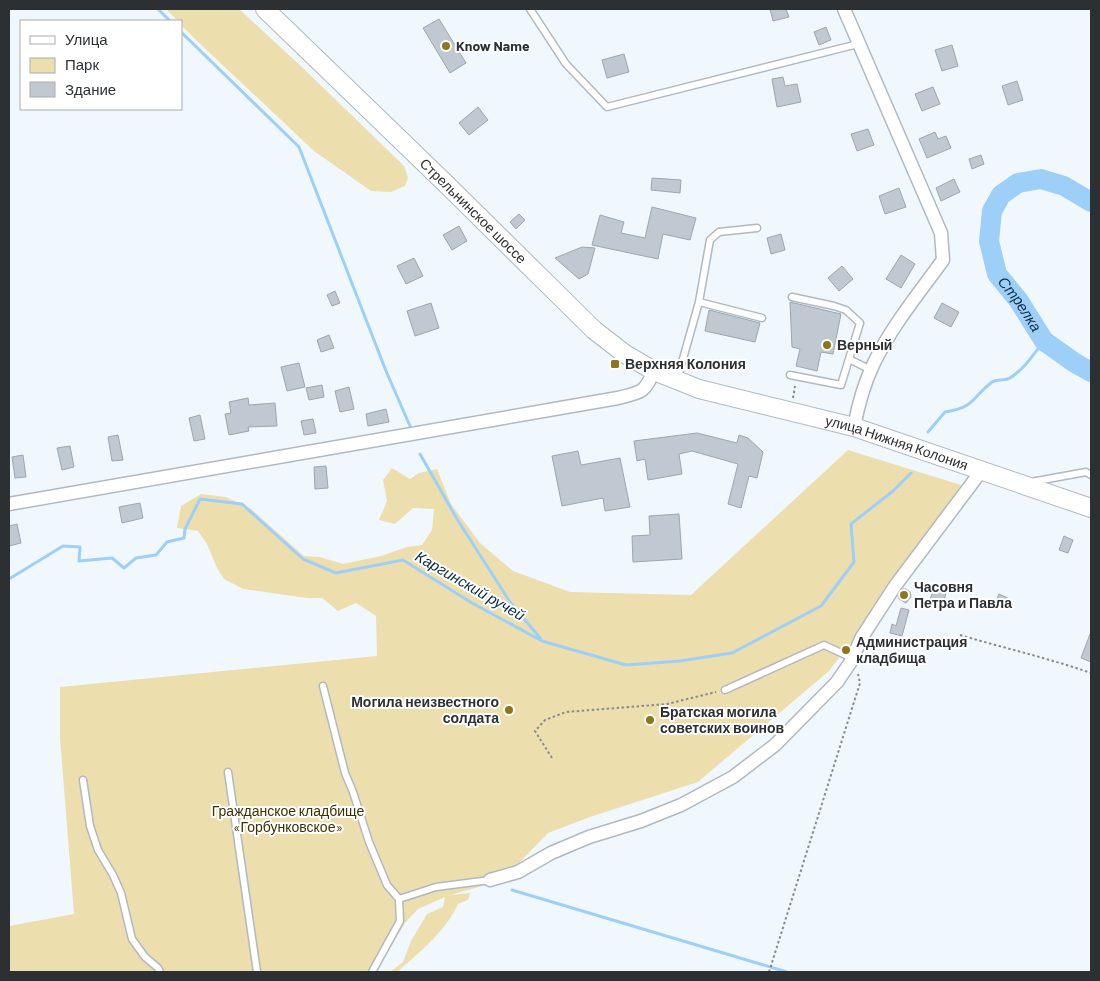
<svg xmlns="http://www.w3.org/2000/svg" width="1100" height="981" viewBox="0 0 1100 981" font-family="Barlow,sans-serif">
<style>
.green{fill:#eddead}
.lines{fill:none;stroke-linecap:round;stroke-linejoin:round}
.stream{stroke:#9ecff8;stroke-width:3}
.river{stroke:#9ecff8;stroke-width:20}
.building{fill:#c0c9d1;stroke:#9da6ae}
.lane-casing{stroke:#b0b9c1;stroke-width:9}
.street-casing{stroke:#b0b9c1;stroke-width:15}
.secondary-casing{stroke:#b0b9c1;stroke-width:20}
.path{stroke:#858b8f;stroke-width:2;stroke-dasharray:2.5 2.5;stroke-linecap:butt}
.lane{stroke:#fff;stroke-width:6}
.street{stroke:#fff;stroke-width:12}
.secondary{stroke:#fff;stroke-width:18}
.poi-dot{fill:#8f761c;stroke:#fff;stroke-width:2}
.labels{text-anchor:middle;stroke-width:4;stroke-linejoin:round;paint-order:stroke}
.poi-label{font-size:14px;font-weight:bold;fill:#2c3033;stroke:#fff;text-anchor:start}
.street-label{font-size:14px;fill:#2c3033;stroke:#fff}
.park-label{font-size:14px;fill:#3d3000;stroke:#fff}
.water-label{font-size:15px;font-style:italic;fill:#072e48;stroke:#fff}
</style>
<rect width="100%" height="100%" fill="#f0f8fe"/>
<!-- green -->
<path class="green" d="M166,9H239L304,69L404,166L408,178L405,186L391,192L371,191L314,151L197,41L181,25V21H178Z
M848,450L961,485L865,624L829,671L698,782L590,817L548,833L515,867L486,885L450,895L470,893L468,900L458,904C446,931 419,953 397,972H390L403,962L411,941L427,914L443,907L445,897L418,909L405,923L376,972H9V926L74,914L60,738V687L377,656L376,616L356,603L338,611L322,598H307L243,589L224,579L217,568L207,544L198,531L177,528L181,506L201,494L226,497L251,509L304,556L320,557L343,564L381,556L407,547L422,545L432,530L434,509L413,508L395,524L379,520L387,501L383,480L392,468L410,479L419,473L437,469L451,504L480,543L513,571L570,592L691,595Z"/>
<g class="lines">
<!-- stream -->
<path class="stream" d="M158,9L170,21
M181,32L299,147L386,371L410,426
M928,432L945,412C976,407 970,399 992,382C997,379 1005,381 1010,378C1024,369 1034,354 1044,341
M420,454L457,519L510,602L541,639
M9,579L63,546L80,547L79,561L112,558L124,568L136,558L156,555L167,542L184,538L185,529L200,499L242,504L303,559L336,573L403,560L472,603L542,641L626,665L680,661L732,653L821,606L854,562L851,524L893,491L911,473
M512,890L787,972"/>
<!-- river -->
<path class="river" id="s1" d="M1091,202L1064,186L1041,179L1018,183L1001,195L992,211L989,241L997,274L1019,301L1044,341L1075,363L1091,372"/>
</g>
<!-- building -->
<path class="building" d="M770,9H786L789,17L773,21Z
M439,19L466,63L450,73L423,28Z
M826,27L831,40L819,45L814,32Z
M952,45L958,66L942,71L935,50Z
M624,54L629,72L607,78L602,60Z
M783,77L785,86L797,84L801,102L777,107L772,79Z
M1017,81L1023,100L1008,105L1002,86Z
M933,87L940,104L922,111L915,94Z
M478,107L488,120L469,135L459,123Z
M868,129L874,145L857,151L851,134Z
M935,132L938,139L946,136L951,148L927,158L919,139Z
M981,155L984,164L972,169L969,159Z
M652,178L681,180L680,193L651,190Z
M954,179L960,192L941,201L936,188Z
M899,188L906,207L885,214L879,196Z
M652,207L696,218L690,240L663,234L658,259L592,245L600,215L624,222L621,233L645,238Z
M519,214L525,220L516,229L510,222Z
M459,226L467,241L452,250L443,235Z
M781,234L785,250L771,254L767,238Z
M582,247L595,248L588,274L579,279L555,258Z
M901,255L915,264L901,288L886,279Z
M414,258L423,276L406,284L397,266Z
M842,266L853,279L839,291L828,278Z
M335,291L340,303L332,306L327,295Z
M790,302L841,314L833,354L821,352L817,371L796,366L800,349L792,347Z
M431,303L439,328L415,336L407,311Z
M942,303L959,312L951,327L934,318Z
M709,310L760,323L755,342L705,331Z
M329,335L334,348L321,352L317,340Z
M299,363L305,387L287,391L281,367Z
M322,385L324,397L309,400L306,388Z
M349,387L354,409L340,412L335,391Z
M248,398L249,405L275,403L277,426L248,427L249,431L229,435L225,414L231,413L229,402Z
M386,409L389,422L368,426L366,414Z
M200,415L205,439L194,441L189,418Z
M313,419L316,433L304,435L301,421Z
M697,433L737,443L739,435L748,438L763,452L757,478L749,476L741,508L728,504L738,464L692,451L679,454L682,474L648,480L645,459L637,461L634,441Z
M118,435L123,460L112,461L108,437Z
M70,446L74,467L62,470L57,448Z
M578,451L581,465L620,458L630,507L605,511L603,498L562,506L552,456Z
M23,455L26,477L15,478L12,457Z
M326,466L328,488L315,489L314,467Z
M140,503L143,518L122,523L119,507Z
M679,514L682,559L633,562L632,536L650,535L649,516Z
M17,524L21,543L9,546V526Z
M1064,536L1073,540L1068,553L1059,550Z
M903,589H906L910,592L911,597L906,603L899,599L898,596Z
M934,589L946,594L941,607L929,602Z
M999,594L1008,598L1003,607L995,603Z
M901,608L909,610L902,636L890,633L892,624L896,626Z
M1090,634L1091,635V662L1081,658Z"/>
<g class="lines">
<!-- lane casing -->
<g class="lane-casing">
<path id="lane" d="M530,9L566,64L607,107L858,44
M699,302L762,318
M849,359L871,370
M790,375L841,385L860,323L846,310L834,306L792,297
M677,380L699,302L710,240L719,232L757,228
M1031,482L1086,472L1091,475
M323,686L345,773L353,792L369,842L387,885L399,899
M725,690L824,645L852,658
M228,772L257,972
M83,780L90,826L98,850L113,875L121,893L132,939L145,957L158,968L160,972
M372,972L400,921L399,899L436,887L490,880"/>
</g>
<!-- street casing -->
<g class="street-casing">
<path id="street" d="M844,9L941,233L943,260C919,293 891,327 873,365C864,384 858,406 854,427
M9,504L618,398C641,392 644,394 654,371
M490,880L518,872L551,853L589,837L641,821L681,805L733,777L775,745L837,682L850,663L862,637L895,586L982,470"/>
</g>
<!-- secondary casing -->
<g class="secondary-casing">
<g id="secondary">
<path id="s2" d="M265,9L443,181L594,330L625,354L654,371L699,389L854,427L1091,508"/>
</g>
</g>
<!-- path -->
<path class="path" d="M793,398L795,386
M960,635C1004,648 1048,658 1091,673
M552,758L535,731L545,720L566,712L667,704L716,692
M769,972L860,683L858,674"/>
<!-- lane -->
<use href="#lane" class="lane"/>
<!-- street -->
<use href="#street" class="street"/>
<!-- secondary -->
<use href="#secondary" class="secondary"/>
</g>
<!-- markers -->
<g class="poi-dot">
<circle cx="446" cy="46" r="5"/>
<circle cx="827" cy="345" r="5"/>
<rect x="610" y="359" width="10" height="10" rx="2.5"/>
<circle cx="904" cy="595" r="5"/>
<circle cx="846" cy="650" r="5"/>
<circle cx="509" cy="710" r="5"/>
<circle cx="650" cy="720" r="5"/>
</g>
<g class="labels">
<!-- poi labels -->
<g class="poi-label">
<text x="456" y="51">Know Name</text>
<text x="837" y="350">Верный</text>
<text x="625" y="369">Верхняя Колония</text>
<text x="914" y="592">Часовня<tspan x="914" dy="16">Петра и Павла</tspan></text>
<text x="856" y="647">Администрация<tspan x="856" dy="16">кладбища</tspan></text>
<text x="499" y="707" text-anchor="end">Могила неизвестного<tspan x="499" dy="16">солдата</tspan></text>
<text x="660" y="717">Братская могила<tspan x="660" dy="16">советских воинов</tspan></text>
</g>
<!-- street labels -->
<g class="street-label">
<text dy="5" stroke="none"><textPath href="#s2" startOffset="290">Стрельнинское шоссе</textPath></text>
<text dy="5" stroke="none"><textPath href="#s2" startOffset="786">улица Нижняя Колония</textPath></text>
</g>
<!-- park labels -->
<g class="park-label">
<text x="288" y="816">Гражданское кладбище<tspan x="288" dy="16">«Горбунковское»</tspan></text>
</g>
<!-- water labels -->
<g class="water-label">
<text dy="5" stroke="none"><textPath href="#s1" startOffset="220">Стрелка</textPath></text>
<text transform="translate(470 586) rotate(30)" y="5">Каргинский ручей</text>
</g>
</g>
<!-- border -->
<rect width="1100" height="981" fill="none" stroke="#2c3033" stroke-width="20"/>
<!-- legend -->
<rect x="20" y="20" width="162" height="90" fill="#ffffff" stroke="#abacad"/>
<rect x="30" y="36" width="25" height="8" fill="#ffffff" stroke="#abacad"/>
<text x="65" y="45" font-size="15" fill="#2c3033">Улица</text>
<rect x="30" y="58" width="25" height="15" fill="#eddead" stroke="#abacad"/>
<text x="65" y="70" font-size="15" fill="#2c3033">Парк</text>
<rect x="30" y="82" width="25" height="15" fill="#c0c9d1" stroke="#abacad"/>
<text x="65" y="95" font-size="15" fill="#2c3033">Здание</text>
</svg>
